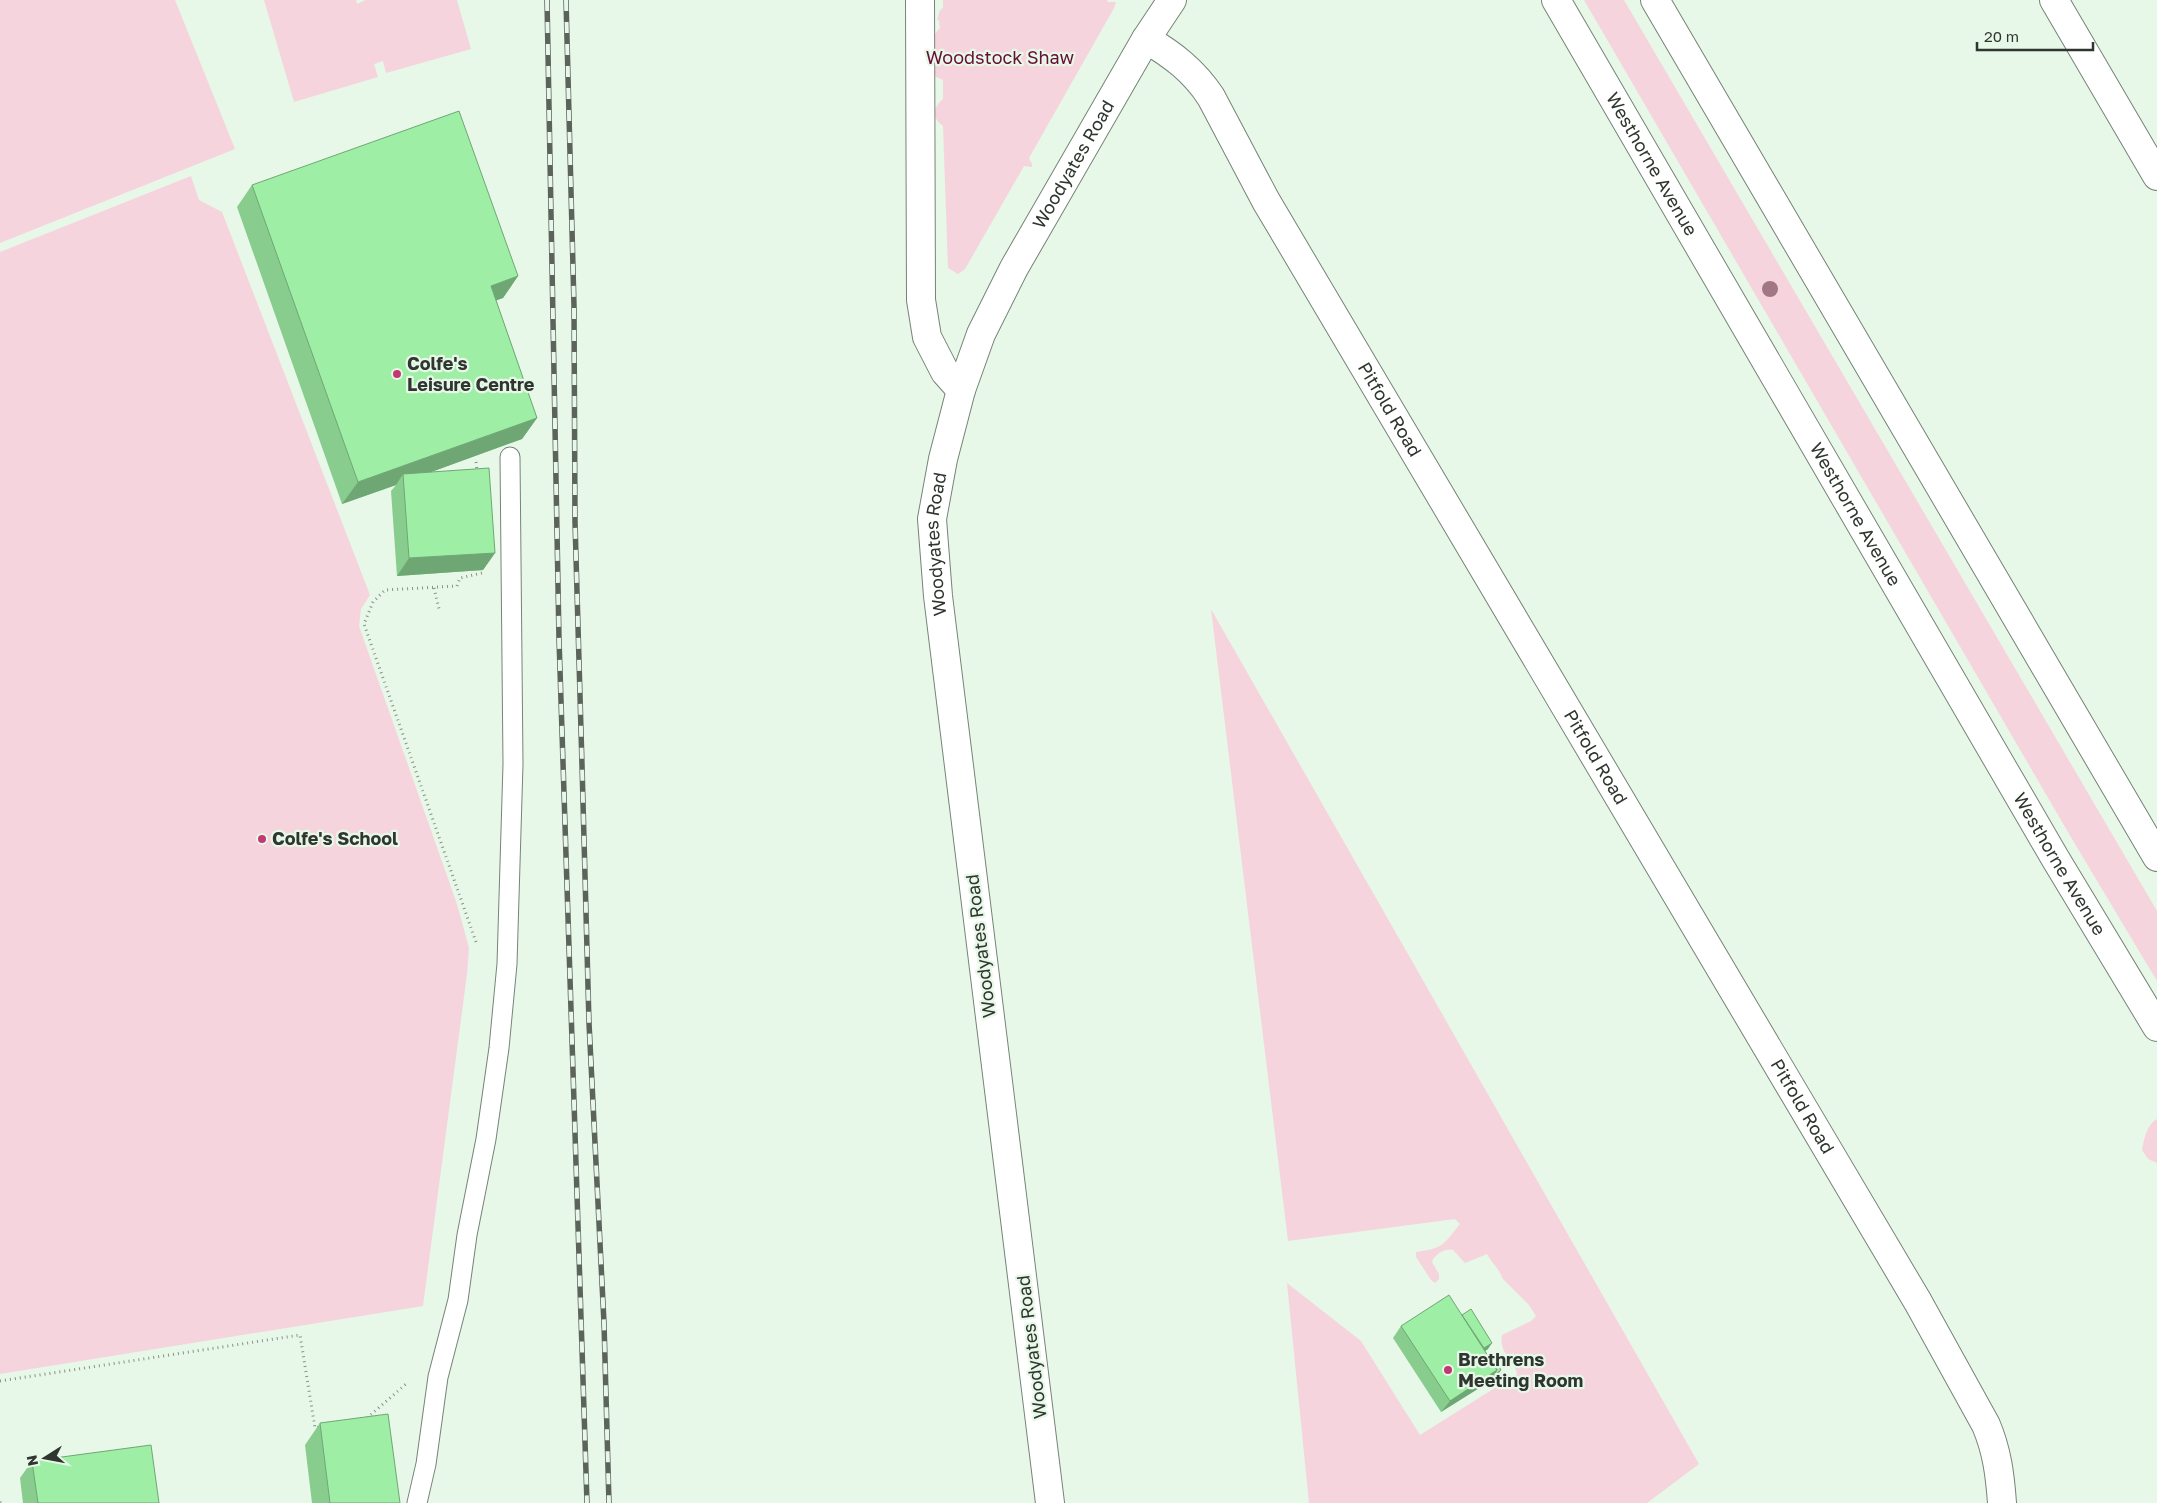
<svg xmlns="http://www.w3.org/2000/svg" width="2157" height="1503" viewBox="0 0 2157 1503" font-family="'Golos Text',sans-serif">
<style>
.green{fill:#f6d4dd}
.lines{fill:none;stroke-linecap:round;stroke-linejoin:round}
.service-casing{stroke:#768477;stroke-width:21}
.minor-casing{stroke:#768477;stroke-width:30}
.trunk-casing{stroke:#768477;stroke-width:30}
.path{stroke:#889388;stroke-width:3;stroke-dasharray:1 4;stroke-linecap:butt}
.service{stroke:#fff;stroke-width:19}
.minor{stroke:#fff;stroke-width:28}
.trunk{stroke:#fff;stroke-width:28}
.rail-casing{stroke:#5b635b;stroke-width:5.5}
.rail{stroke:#e7f7e8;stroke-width:4;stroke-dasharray:11;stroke-linecap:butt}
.tree{fill:#a17786}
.wall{fill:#89cd8e}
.shaded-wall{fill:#6fa774}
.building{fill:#9feea5;stroke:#6fa774}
.poi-dot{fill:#c23872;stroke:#e7f7e8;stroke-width:2}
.labels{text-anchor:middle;stroke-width:4.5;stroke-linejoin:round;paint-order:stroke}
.park-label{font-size:18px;fill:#670e36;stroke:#e7f7e8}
.street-label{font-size:18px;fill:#2f352f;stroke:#e7f7e8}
.poi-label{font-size:18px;font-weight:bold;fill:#2f352f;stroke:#e7f7e8;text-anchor:start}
</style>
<rect width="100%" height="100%" fill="#e7f7e8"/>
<!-- green -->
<path class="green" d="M0,0H175L235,149L0,243Z
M264,0H356L357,4L365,0H457L471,49L386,73L383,61L374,64L378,77L294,102Z
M943,0H1107L1108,2H1116L1114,8L1029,158L1032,164V167L1024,166L965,269L958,274L948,268L943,126C932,118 932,108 943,99V80L932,75C931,58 927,40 940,28L939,20H937L940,10L943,8Z
M1584,0H1624L2157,911V981L2072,839Z
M191,176L199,200L222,212L370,595L361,609L359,626L457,904L469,948L467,974L423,1306L0,1374V252Z
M1211,609L1699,1464L1647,1503H1309L1287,1283L1361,1341L1420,1435L1517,1374C1515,1360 1498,1353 1502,1335L1531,1321L1536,1316L1529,1305L1502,1278C1501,1271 1491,1262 1487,1254L1465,1263L1453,1250C1445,1248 1435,1254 1432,1262L1439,1274V1279L1435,1283L1431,1280L1416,1257V1252C1444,1248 1443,1245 1460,1224L1455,1219L1288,1241Z
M2157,1119V1163L2148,1159L2142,1150C2144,1139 2147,1124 2157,1119Z"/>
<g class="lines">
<!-- service casing -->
<g class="service-casing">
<path id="service" d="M417,1503L426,1464L438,1377L458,1300L467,1235L486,1139L499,1048L507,964L513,764L510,457"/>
</g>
<!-- minor casing -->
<g class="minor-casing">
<g id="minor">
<path d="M920,0L921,300L927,337L945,372L961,390"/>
<path d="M2054,0L2157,176"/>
<path id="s1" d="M1146,39C1173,55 1194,71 1211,97L1266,201L1918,1302L1986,1425C1997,1451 2000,1475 2002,1503"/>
<path id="s2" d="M1050,1503L938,596L932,519L943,459L961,390L981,334L1014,268L1146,39L1172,0"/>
</g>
</g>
<!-- trunk casing -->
<g class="trunk-casing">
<g id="trunk">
<path id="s3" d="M1556,0L2055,858L2157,1027"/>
<path d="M1655,0L2157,857"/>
</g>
</g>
<!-- path -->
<path class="path" d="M476,462L477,471
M434,588L439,609
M476,942L364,624L373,602L385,590L457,586L460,578L482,573
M0,1381L300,1335L315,1428L320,1427
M367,1418L406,1384
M0,1502L1,1503"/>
<!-- service -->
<use href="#service" class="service"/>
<!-- minor -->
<use href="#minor" class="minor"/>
<!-- trunk -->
<use href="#trunk" class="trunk"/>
<!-- rail casing -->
<g class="rail-casing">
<path id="rail" d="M547,0L559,639L587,1503
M566,0L574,306L575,522L582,765L589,1023L604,1323L609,1503"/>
</g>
<!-- rail -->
<use href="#rail" class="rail"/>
</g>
<!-- trees -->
<circle class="tree" cx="1770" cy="289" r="8"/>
<!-- wall -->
<path class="wall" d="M252,185L518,276L503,298L496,300L537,418L522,439L431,472L495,553L483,570L397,576L391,491L396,485L342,504L237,207Z
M1462,1315L1488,1349L1485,1351L1491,1360L1501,1370L1497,1376L1441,1412L1393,1338L1401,1326Z
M320,1423L400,1503H312L305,1445Z
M32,1461L159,1503H23L20,1478Z"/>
<!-- shaded-wall -->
<path class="shaded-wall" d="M518,276L503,298L475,308L491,286Z
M537,418L522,439L404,482L403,474L396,485L342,504L358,482Z
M495,553L483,570L397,576L409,558Z
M1492,1343L1488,1349L1474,1358L1478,1352Z
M1497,1370L1489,1382L1441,1412L1450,1401Z
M1501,1370L1497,1376L1490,1380L1494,1375Z"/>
<!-- building -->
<path class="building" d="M459,111L518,276L491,286L537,418L358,482L252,185Z
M489,468L495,553L409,558L403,474Z
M1449,1295L1497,1370L1450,1401L1401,1326Z
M1471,1309L1492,1343L1484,1348L1462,1315Z
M1494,1358L1501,1370L1494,1375L1497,1370L1491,1360Z
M388,1414L400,1503H330L320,1423Z
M151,1445L159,1503H38L32,1461Z"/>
<!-- markers -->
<g class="poi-dot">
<circle cx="397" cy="374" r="5"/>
<circle cx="262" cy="839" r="5"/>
<circle cx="1448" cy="1370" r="5"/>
</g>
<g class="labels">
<!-- park labels -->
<g class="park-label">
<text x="1000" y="64">Woodstock Shaw</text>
</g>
<!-- street labels -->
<g class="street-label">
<text dy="6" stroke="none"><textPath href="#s3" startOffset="190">Westhorne Avenue</textPath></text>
<text dy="6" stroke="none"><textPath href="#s2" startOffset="1376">Woodyates Road</textPath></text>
<text dy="6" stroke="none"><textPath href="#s1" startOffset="448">Pitfold Road</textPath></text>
<text dy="6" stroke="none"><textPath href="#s3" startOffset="595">Westhorne Avenue</textPath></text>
<text dy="6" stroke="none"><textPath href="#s2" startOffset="966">Woodyates Road</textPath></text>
<text dy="6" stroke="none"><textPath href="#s1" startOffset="852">Pitfold Road</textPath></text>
<text dy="6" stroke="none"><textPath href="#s3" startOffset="1000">Westhorne Avenue</textPath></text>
<text transform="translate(981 946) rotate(-97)" y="6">Woodyates Road</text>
<text dy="6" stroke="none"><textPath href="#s1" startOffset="1258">Pitfold Road</textPath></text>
<text transform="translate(1032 1347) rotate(-97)" y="6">Woodyates Road</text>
</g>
<!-- poi labels -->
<g class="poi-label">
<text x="407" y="370">Colfe's<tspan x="407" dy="21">Leisure Centre</tspan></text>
<text x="272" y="845">Colfe's School</text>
<text x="1458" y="1366">Brethrens<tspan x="1458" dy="21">Meeting Room</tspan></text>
</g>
</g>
<!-- north arrow -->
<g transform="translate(45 1458) rotate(259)" stroke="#e7f7e8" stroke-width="4" paint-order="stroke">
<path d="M0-4L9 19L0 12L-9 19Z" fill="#2f352f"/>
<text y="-8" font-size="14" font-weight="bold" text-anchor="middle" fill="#2f352f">N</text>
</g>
<!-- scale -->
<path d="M1977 42v8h116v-8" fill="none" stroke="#2f352f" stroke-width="2.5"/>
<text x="1984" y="42" font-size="15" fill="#2f352f" stroke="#e7f7e8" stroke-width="4" paint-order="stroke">20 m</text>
</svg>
